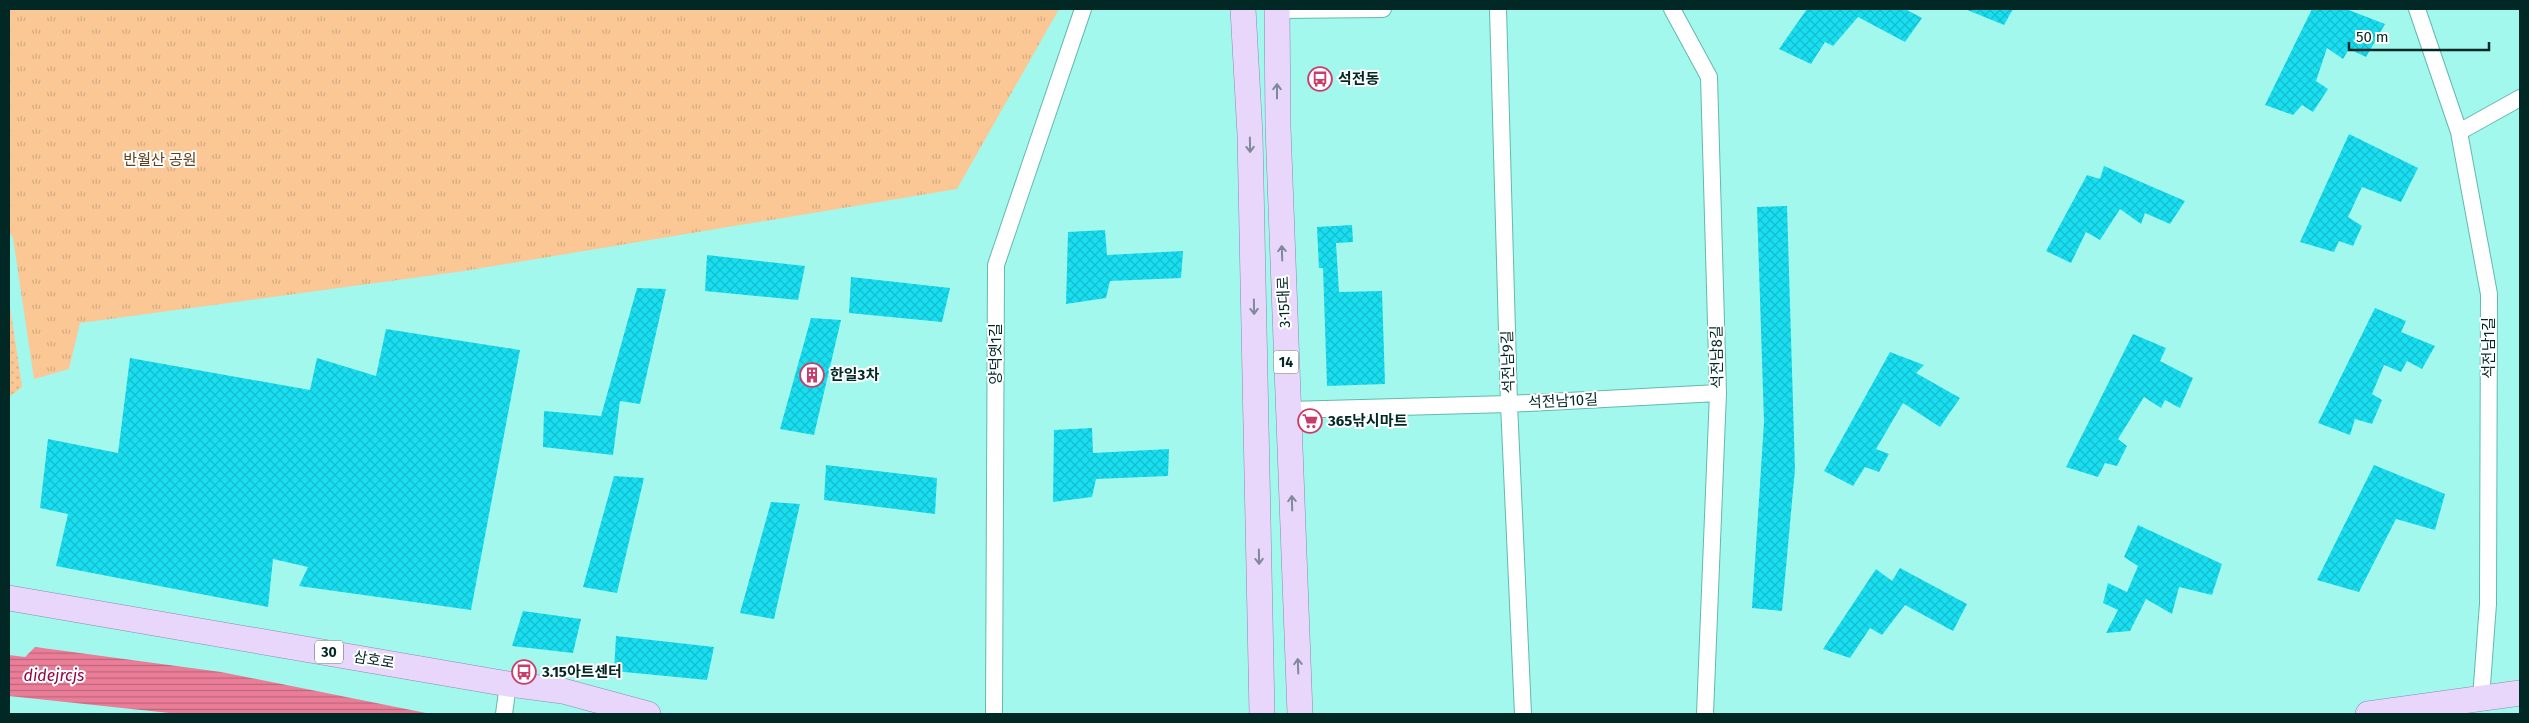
<svg xmlns="http://www.w3.org/2000/svg" width="2529" height="723" viewBox="0 0 2529 723" font-family="'Fira Sans','Noto Sans KR',sans-serif">
<style>
.grass{fill:url(#grass-dots)}
.park{fill:url(#park-tufts)}
.water{fill:url(#water-rules)}
.building{fill:url(#building-cross-hatch)}
.lines{fill:none;stroke-linecap:round;stroke-linejoin:round}
.minor-casing{stroke:#63b9ae;stroke-width:18}
.primary-casing{stroke:#8d88af;stroke-width:26}
.minor{stroke:#fff;stroke-width:16}
.primary{stroke:#e8d7fb;stroke-width:25}
.oneway{stroke:#80889b}
.labels{text-anchor:middle;stroke-width:4;stroke-linejoin:round;paint-order:stroke}
.shield{fill:#fff;stroke:#4e6866;stroke-width:1}
.shield-label{font-size:14px;font-weight:bold;fill:#022825}
.poi-label{font-size:15px;font-weight:bold;fill:#022825;stroke:#fff;text-anchor:start}
.park-label{font-size:15px;fill:#61401e;stroke:#fff}
.street-label{font-size:15px;fill:#022825;stroke:#fff}
.water-label{font-size:16px;font-style:italic;fill:#920541;stroke:#fff}
</style>
<defs>
<pattern id="grass-dots" width="8" height="8" patternUnits="userSpaceOnUse" patternTransform="scale(1.25)"><rect width="8" height="8" fill="#fac795"/><path d="M2 2h.1M6 6h.1" fill="none" stroke="#d5ab80" stroke-width="1.8" stroke-linecap="round"/></pattern>
<pattern id="park-tufts" width="24" height="20" patternUnits="userSpaceOnUse" patternTransform="scale(1.25)"><rect width="24" height="20" fill="#fac795"/><path d="M3 7l-1-3M5 7V3M7 7l1-3M15 17l-1-3M17 17v-4M19 17l1-3" fill="none" stroke="#d5ab80"/></pattern>
<pattern id="water-rules" width="6" height="5" patternUnits="userSpaceOnUse" patternTransform="scale(1.25)"><rect width="6" height="5" fill="#eb7d98"/><path d="M0 2.5h6" fill="none" stroke="#bc667c"/></pattern>
<pattern id="building-cross-hatch" width="8" height="8" patternUnits="userSpaceOnUse" patternTransform="scale(1.25)"><rect width="8" height="8" fill="#18def0"/><path d="M0 0l8 8M0 8l8-8" fill="none" stroke="#15bece"/></pattern>
</defs>
<rect width="100%" height="100%" fill="#a2f8ed"/>
<!-- grass -->
<path class="grass" d="M9,300L22,387L9,397Z"/>
<!-- park -->
<path class="park" d="M9,9H1059L957,189L464,271L80,323L69,369L34,379L13,238L9,232Z"/>
<!-- water -->
<path class="water" d="M35,647L221,672L431,714H179L9,696V655L25,657Z"/>
<!-- building -->
<path class="building" d="M1807,9H1905L1922,18L1905,42L1858,17L1833,46L1825,42L1811,64L1779,49Z
M1965,9H2013L2004,25Z
M2312,9H2346L2385,24L2366,57L2349,49L2343,59L2327,48L2316,81L2328,89L2313,112L2302,105L2293,115L2265,105Z
M2349,134L2418,168L2401,202L2362,187L2348,217L2362,226L2353,246L2339,241L2334,252L2300,242Z
M2104,166L2185,201L2170,224L2145,213L2141,224L2120,209L2100,240L2086,232L2071,263L2046,251L2087,175L2100,179Z
M1787,206L1795,469L1782,611L1752,608L1764,422L1757,207Z
M1352,225L1353,242L1336,243L1339,292L1382,291L1385,384L1327,386L1323,268H1319L1317,227Z
M1105,230L1107,255L1183,251L1181,278L1110,281L1106,298L1066,304L1068,232Z
M707,255L805,266L798,300L705,291Z
M851,277L950,288L942,322L849,313Z
M637,288L666,289L640,404L620,401L613,455L543,447L544,411L601,416Z
M2375,308L2406,321L2401,332L2435,346L2422,369L2407,361L2401,372L2384,365L2372,394L2382,400L2372,424L2355,419L2350,435L2318,423Z
M811,318L841,320L814,435L780,429Z
M386,329L520,350L471,610L299,586L308,567L273,559L268,607L56,566L68,514L40,508L48,439L118,453L130,358L310,390L317,358L376,376Z
M2133,334L2166,348L2160,361L2193,378L2180,408L2165,400L2161,408L2144,397L2118,439L2127,446L2117,466L2105,463L2098,477L2066,467Z
M1890,352L1924,365L1916,373L1960,398L1940,427L1903,403L1876,449L1889,454L1879,472L1865,467L1853,486L1824,471Z
M1092,428L1093,453L1169,449L1168,476L1096,479L1092,497L1053,502L1054,430Z
M826,465L937,478L935,514L824,500Z
M2374,465L2445,494L2435,530L2396,519L2359,592L2317,580Z
M614,476L644,478L617,593L583,587Z
M771,502L800,504L774,619L740,613Z
M2138,525L2222,564L2212,595L2179,587L2172,614L2146,599L2130,631L2106,633L2118,610L2103,603L2108,583L2127,592L2138,566L2124,557Z
M1900,568L1967,604L1953,631L1905,605L1882,635L1870,628L1850,658L1823,649L1876,569L1892,581Z
M523,611L581,619L573,653L512,646Z
M616,636L714,647L707,680L614,671Z"/>
<g class="lines">
<!-- minor casing -->
<g class="minor-casing">
<path id="minor" d="M1498,9L1509,404L1523,714
M1672,9L1709,77L1718,393L1705,714
M2417,9L2459,132L2489,294L2488,604L2481,698
M1277,10L1383,9
M2459,132L2520,98
M1288,410L1509,404L1718,393
M504,714L508,684
M994,714L996,265L1083,9"/>
</g>
<!-- primary casing -->
<g class="primary-casing">
<path id="primary" d="M1243,9L1250,135L1262,714
M1277,9L1278,127L1300,714
M9,598L508,684L563,691L648,714
M2368,714L2520,693"/>
</g>
<!-- minor -->
<use href="#minor" class="minor"/>
<!-- primary -->
<use href="#primary" class="primary"/>
</g>
<!-- one-way arrows -->
<defs><path id="oneway-shaft" d="M-6 0H5M1.5-3L5.5 0L1.5 3" fill="none" stroke-width="1.6" stroke-linecap="round" stroke-linejoin="round" transform="scale(1.25)"/></defs>
<g class="oneway">
<use href="#oneway-shaft" transform="translate(1277 91) rotate(-90)"/>
<use href="#oneway-shaft" transform="translate(1250 145) rotate(89)"/>
<use href="#oneway-shaft" transform="translate(1282 253) rotate(-92)"/>
<use href="#oneway-shaft" transform="translate(1254 307) rotate(89)"/>
<use href="#oneway-shaft" transform="translate(1292 503) rotate(-92)"/>
<use href="#oneway-shaft" transform="translate(1259 557) rotate(89)"/>
<use href="#oneway-shaft" transform="translate(1298 666) rotate(-92)"/>
</g>
<!-- icons -->
<defs>
<g id="bus-ring" transform="scale(1.25)"><circle r="9.5" fill="#fff" stroke="#ca3c69" stroke-width="1.5"/><path d="M-5-6H5V4H4V6H2V4H-2V6H-4V4H-5ZM-3.5-4V0h7V-4ZM-3.5 1.2v1.5H-2V1.2ZM2 1.2v1.5H3.5V1.2Z" fill="#ca3c69"/></g>
<g id="building-ring" transform="scale(1.25)"><circle r="9.5" fill="#fff" stroke="#ca3c69" stroke-width="1.5"/><path d="M-4-6H4V6H1V3H-1V6H-4ZM-2.5-4.3h1.7v1.8h-1.7ZM.8-4.3h1.7v1.8H.8ZM-2.5-1h1.7V.8h-1.7ZM.8-1h1.7V.8H.8Z" fill="#ca3c69"/></g>
<g id="supermarket-ring" transform="scale(1.25)"><circle r="9.5" fill="#fff" stroke="#ca3c69" stroke-width="1.5"/><path d="M-6-5.5h2.5l.6 2H6L4.5 2H-2.5L-4.4-4H-6ZM-1.5 3.2a1.3 1.3 0 1 0 .1 0ZM3 3.2a1.3 1.3 0 1 0 .1 0Z" fill="#ca3c69"/></g>
</defs>
<g fill-rule="evenodd">
<use href="#bus-ring" x="1320" y="79"/>
<use href="#building-ring" x="812" y="375"/>
<use href="#supermarket-ring" x="1310" y="421"/>
<use href="#bus-ring" x="524" y="672"/>
</g>
<g class="labels">
<!-- shield labels -->
<g class="shield">
<rect x="1273.5" y="350.5" width="25" height="23" rx="4"/>
<rect x="315" y="640.5" width="28" height="23" rx="4"/>
</g>
<g class="shield-label">
<text x="1286" y="367">14</text>
<text x="329" y="657">30</text>
</g>
<!-- poi labels -->
<g class="poi-label">
<text x="1338" y="84">석전동</text>
<text x="830" y="380">한일3차</text>
<text x="1328" y="426">365낚시마트</text>
<text x="542" y="677">3.15아트센터</text>
</g>
<!-- park labels -->
<g class="park-label">
<text x="160" y="165">반월산 공원</text>
</g>
<!-- street labels -->
<g class="street-label">
<text transform="translate(1284 302) rotate(-92)" y="5">3·15대로</text>
<text transform="translate(2489 348) rotate(-90)" y="5">석전남1길</text>
<text transform="translate(996 354) rotate(-90)" y="5">양덕옛1길</text>
<text transform="translate(1717 357) rotate(-91)" y="5">석전남8길</text>
<text transform="translate(1508 362) rotate(-92)" y="5">석전남9길</text>
<text transform="translate(1563 401) rotate(-3)" y="5">석전남10길</text>
<text transform="translate(374 660) rotate(10)" y="5">삼호로</text>
</g>
<!-- water labels -->
<g class="water-label">
<text x="54" y="681">didejrcjs</text>
</g>
</g>
<!-- border -->
<rect width="2529" height="723" fill="none" stroke="#022825" stroke-width="20"/>
<!-- scale -->
<path d="M2349 42v8h140v-8" fill="none" stroke="#022825" stroke-width="2.5"/>
<text x="2356" y="42" font-size="15" fill="#022825" stroke="#ffffff" stroke-width="4" paint-order="stroke">50 m</text>
</svg>
